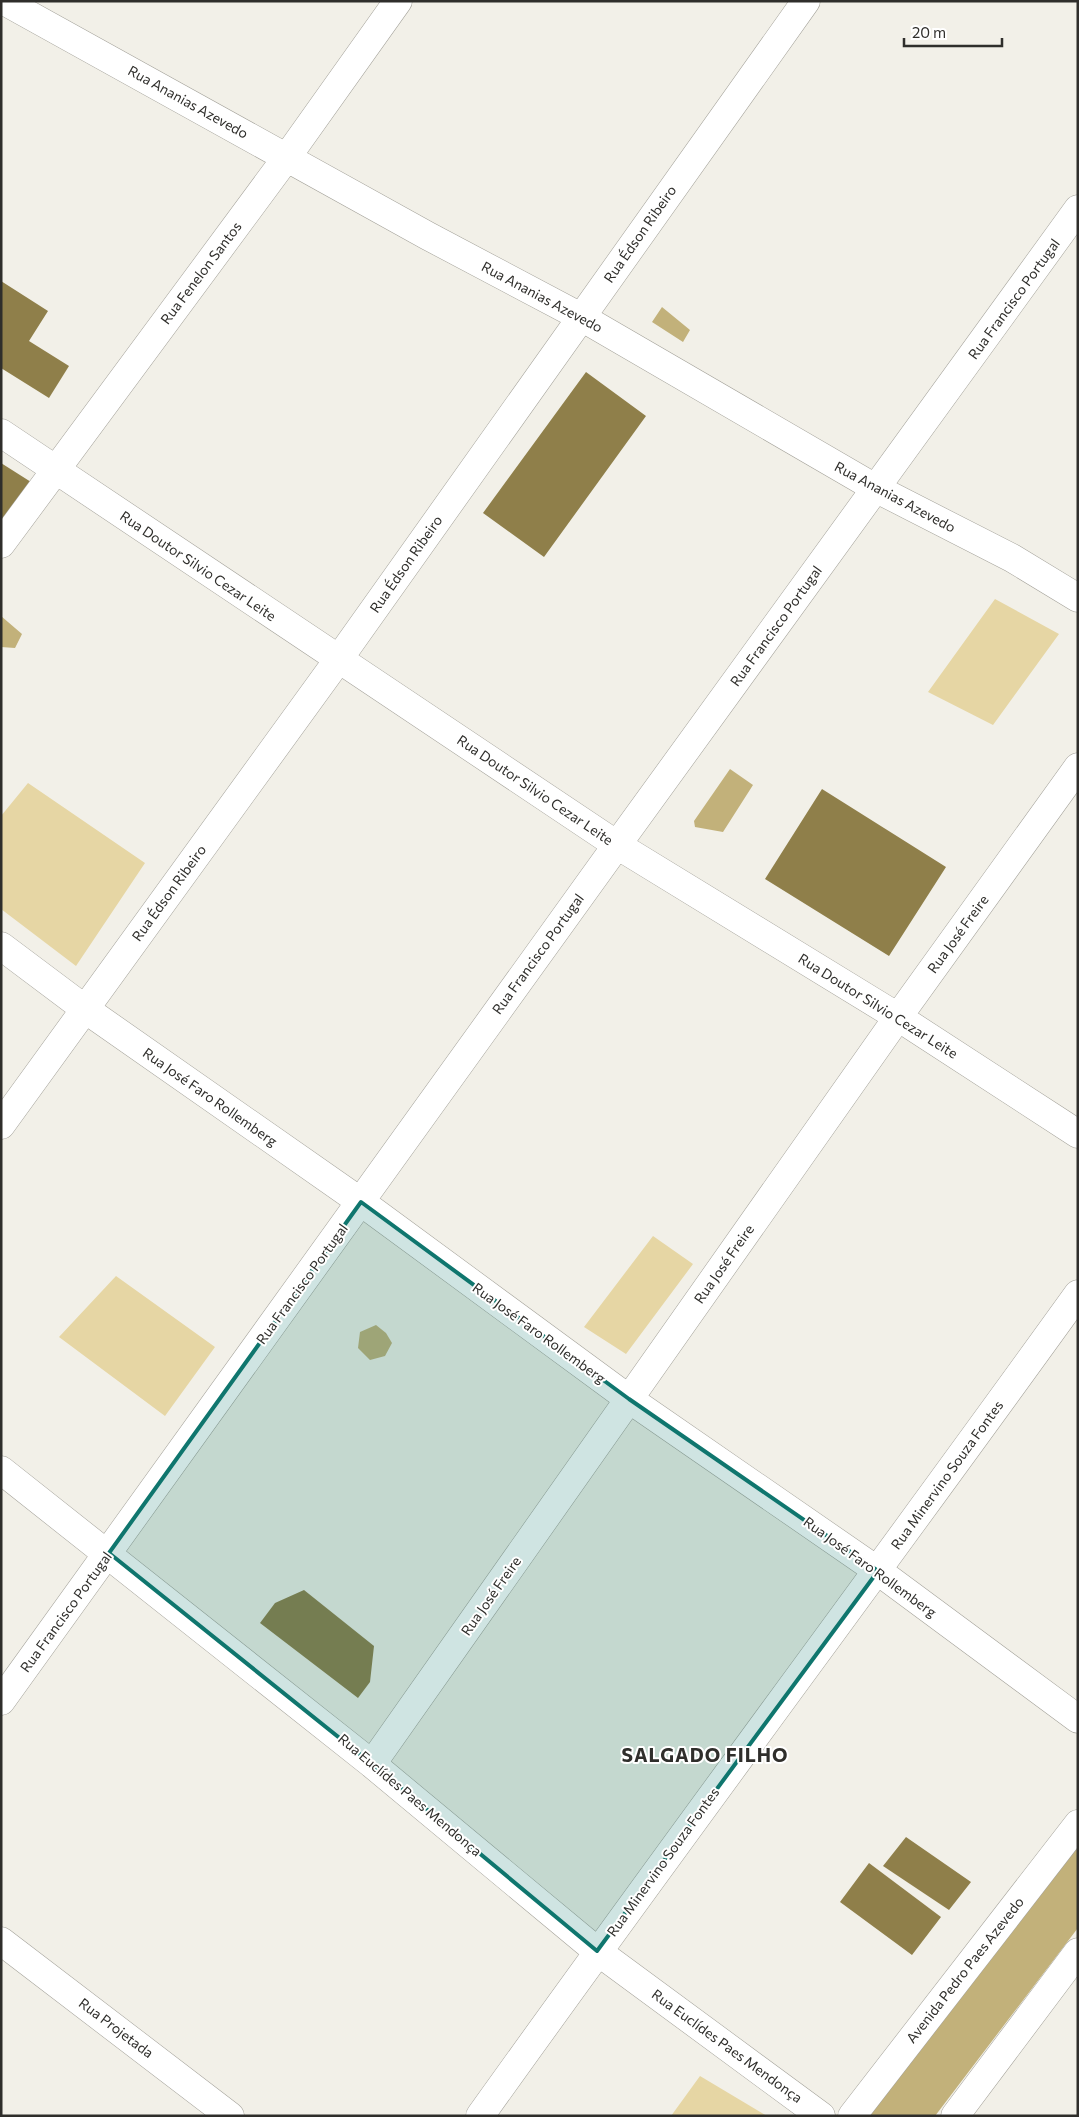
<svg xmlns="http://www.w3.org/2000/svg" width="1079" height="2117" viewBox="0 0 1079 2117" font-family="Commissioner,sans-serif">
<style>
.green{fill:#e6d6a4}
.water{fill:#c2b17a}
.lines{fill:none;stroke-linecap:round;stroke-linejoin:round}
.river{stroke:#c2b17a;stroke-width:59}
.building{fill:#8f7f4a}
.minor-casing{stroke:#a4a29a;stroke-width:29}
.minor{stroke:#fff;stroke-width:28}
.marked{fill:#0f766e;fill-opacity:0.2;stroke:#0f766e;stroke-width:4;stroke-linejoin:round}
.labels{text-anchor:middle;stroke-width:4;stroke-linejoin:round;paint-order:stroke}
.street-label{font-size:14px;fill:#2f2e2b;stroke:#fff}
.district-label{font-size:19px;font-weight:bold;letter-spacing:1px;fill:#2f2e2b;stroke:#fff}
</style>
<rect width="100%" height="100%" fill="#f2f0e8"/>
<!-- green -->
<path class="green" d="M995,599L1059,634L993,725L928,692Z
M28,783L145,863L76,966L1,909V816Z
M653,1236L693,1264L626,1354L584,1327Z
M116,1276L215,1347L165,1416L59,1337Z
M700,2076L767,2116H671Z"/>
<!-- water -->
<path class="water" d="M662,307L690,330L683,342L652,322Z
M1,616L22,634L15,648L1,647Z
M730,769L753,785L723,832L695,827L694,821Z
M376,1325L386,1333L392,1343L385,1356L370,1360L358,1348L360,1332Z"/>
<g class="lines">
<!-- river -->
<path class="river" d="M898,2116L1078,1879"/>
</g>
<!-- building -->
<path class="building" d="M1,281L48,311L29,341L69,366L49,398L1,368Z
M586,372L646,416L544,557L483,513Z
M1,463L31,482L1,527Z
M822,789L946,867L889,956L765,879Z
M304,1590L374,1646L370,1682L358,1698L260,1623L275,1603Z
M906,1837L971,1882L949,1910L883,1866Z
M869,1863L941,1917L912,1955L840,1902Z"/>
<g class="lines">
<!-- minor casing -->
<g class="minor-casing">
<path id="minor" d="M4,1L428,236L581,317L877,489L1012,558L1078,598
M1,433L617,845L898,1017L1078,1134
M1,544L287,157L398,1
M1,946L85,1009L361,1202L629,1399L878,1571L1078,1719
M1,1125L338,660L806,1
M1,1470L372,1764L597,1951L821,2116
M1,1701L617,845L1078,209
M372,1764L898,1017L1078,767
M1,1941L230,2116
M480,2116C677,1840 880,1569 1078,1294
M852,2116L1078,1824
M955,2116L1078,1952"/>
</g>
<!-- minor -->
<use href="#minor" class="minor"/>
</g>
<!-- marked area -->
<path class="marked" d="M361,1202L629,1399L878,1571L597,1951L372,1764L109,1553Z"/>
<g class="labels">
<!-- street labels -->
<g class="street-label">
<text transform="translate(188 102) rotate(29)" y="5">Rua Ananias Azevedo</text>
<text transform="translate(640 234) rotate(-55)" y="5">Rua Édson Ribeiro</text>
<text transform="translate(201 273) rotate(-53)" y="5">Rua Fenelon Santos</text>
<text transform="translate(542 297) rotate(28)" y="5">Rua Ananias Azevedo</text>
<text transform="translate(1014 299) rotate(-54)" y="5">Rua Francisco Portugal</text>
<text transform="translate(895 497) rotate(28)" y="5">Rua Ananias Azevedo</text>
<text transform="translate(406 564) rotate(-55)" y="5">Rua Édson Ribeiro</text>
<text transform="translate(198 566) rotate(34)" y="5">Rua Doutor Silvio Cezar Leite</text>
<text transform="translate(776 626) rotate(-54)" y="5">Rua Francisco Portugal</text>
<text transform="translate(535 790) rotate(34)" y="5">Rua Doutor Silvio Cezar Leite</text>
<text transform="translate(169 893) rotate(-54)" y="5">Rua Édson Ribeiro</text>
<text transform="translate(958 934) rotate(-54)" y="5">Rua José Freire</text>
<text transform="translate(538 954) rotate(-54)" y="5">Rua Francisco Portugal</text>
<text transform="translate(878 1006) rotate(32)" y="5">Rua Doutor Silvio Cezar Leite</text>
<text transform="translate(210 1097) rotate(35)" y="5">Rua José Faro Rollemberg</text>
<text transform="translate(724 1264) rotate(-55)" y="5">Rua José Freire</text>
<text transform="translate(302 1284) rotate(-54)" y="5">Rua Francisco Portugal</text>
<text transform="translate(539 1333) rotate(36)" y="5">Rua José Faro Rollemberg</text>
<text transform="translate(947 1475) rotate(-54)" y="5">Rua Minervino Souza Fontes</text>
<text transform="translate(870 1567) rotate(36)" y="5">Rua José Faro Rollemberg</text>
<text transform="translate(491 1596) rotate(-55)" y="5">Rua José Freire</text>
<text transform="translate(66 1612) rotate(-54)" y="5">Rua Francisco Portugal</text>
<text transform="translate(410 1795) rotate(40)" y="5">Rua Euclídes Paes Mendonça</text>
<text transform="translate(663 1862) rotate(-54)" y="5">Rua Minervino Souza Fontes</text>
<text transform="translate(965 1970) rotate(-52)" y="5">Avenida Pedro Paes Azevedo</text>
<text transform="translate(116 2028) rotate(37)" y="5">Rua Projetada</text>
<text transform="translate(727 2046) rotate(36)" y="5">Rua Euclídes Paes Mendonça</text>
</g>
<!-- district labels -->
<g class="district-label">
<text x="705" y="1762">SALGADO FILHO</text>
</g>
</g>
<!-- border -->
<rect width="1079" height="2117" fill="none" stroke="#2f2e2b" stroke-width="5"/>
<!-- scale -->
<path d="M904 38v8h98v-8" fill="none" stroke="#2f2e2b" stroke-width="2.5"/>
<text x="912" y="38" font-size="15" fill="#2f2e2b" stroke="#ffffff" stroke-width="4" paint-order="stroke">20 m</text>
</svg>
